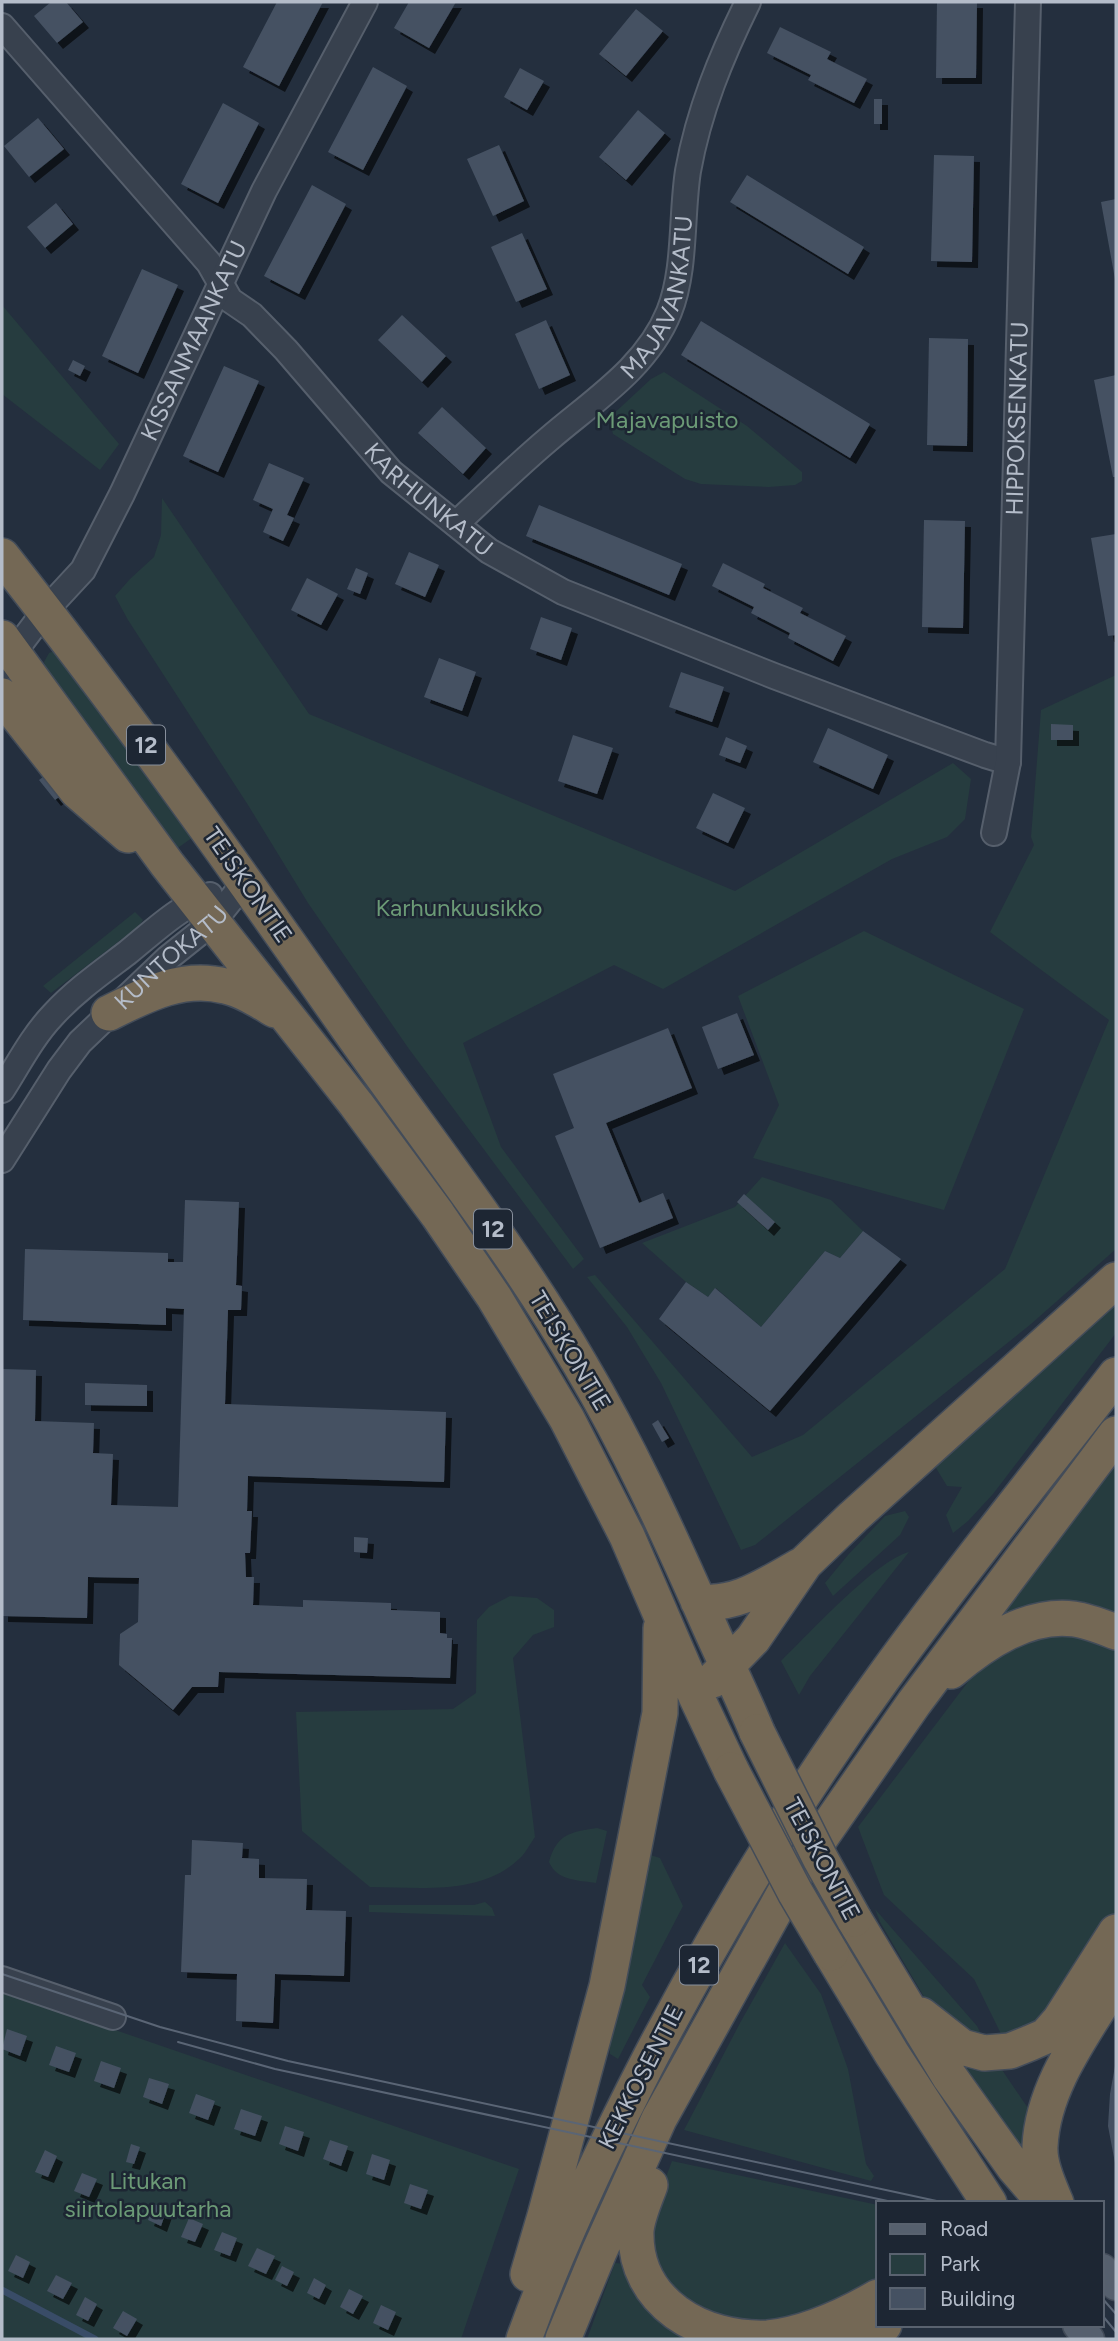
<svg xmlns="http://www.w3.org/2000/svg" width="1118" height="2341" viewBox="0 0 1118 2341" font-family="Figtree,sans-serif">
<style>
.green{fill:#263c3f}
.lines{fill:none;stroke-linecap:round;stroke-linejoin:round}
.stream{stroke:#394c67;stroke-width:7}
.building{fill:#455162;filter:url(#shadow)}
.minor-casing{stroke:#565f6c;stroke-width:28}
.major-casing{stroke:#414a57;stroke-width:33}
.highway-casing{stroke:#434c59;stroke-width:38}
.minor{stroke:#38414e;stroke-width:24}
.major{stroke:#56606e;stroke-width:30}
.highway{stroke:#746855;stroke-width:35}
.tram{stroke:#5a6575;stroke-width:2}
.highway-bridge-casing{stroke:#434c59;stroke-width:38;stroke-linecap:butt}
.highway-bridge{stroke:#746855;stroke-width:35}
.labels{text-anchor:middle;stroke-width:5;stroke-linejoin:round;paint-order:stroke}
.shield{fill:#1d2633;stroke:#878f9c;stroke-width:2}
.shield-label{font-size:23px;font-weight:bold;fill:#b4bcc9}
.street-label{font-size:24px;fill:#b4bcc9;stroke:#1d2633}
.park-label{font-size:24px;fill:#6b9a76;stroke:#1d2633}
</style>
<defs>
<filter id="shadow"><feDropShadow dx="6" dy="6" stdDeviation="0" flood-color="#0009"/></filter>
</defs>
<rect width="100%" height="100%" fill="#242f3e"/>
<!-- green -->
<path class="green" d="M2,305L119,444L100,470L2,394Z
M664,372L747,426L802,472V481L795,485L769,487L701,484L685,479L613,434L609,418L651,379Z
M162,498L309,714L735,891L953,763L971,779L965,819L947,837L892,859L663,989L614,965L463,1043L501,1147L584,1259L573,1269L409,1049L308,903L248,805L128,620L115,596L130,579L154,557L161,535Z
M56,650L196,835L175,850L46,673L44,662L49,653Z
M1116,675V1249L1031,1324L755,1545L741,1550L661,1383L627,1327L587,1277L595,1275L752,1457L803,1435L1005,1269L1109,1020L990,932L1034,845L1031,837L1041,710Z
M135,912L143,920L139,926L51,993L43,986Z
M864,931L1024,1009L944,1210L753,1158L779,1105L738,996Z
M762,1177L831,1200L863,1231L840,1258L825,1251L761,1327L716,1288L708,1297L686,1282L642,1243L735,1207Z
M1116,1295V1333L993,1494L968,1521L953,1533L946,1515L962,1487L947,1486L936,1468L948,1448Z
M1116,1463V1614L989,1630Z
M905,1511L909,1517L900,1535L833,1596L825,1583L848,1555L885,1516Z
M909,1552L810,1676L799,1695L781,1661C808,1635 876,1560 909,1552Z
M510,1596L537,1598L554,1610V1627L533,1635L513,1658L535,1837C530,1844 525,1854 519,1859C480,1896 419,1887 370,1887L302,1831L296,1712L453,1709L476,1693L477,1620L489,1607Z
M1078,1633L1116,1645V1913L1047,2021L1002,2036L974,1979L884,1895L858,1827L983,1662L1043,1636Z
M597,1828L607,1831L596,1883C578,1880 557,1881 549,1862C557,1834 570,1832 597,1828Z
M647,1854L660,1858L683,1906L642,1985L650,1997L618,2059L610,2054L607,2027Z
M485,1902L492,1908L495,1916L369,1912V1905H474Z
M875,1909L977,2026L983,2038L959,2030L927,2002L880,1922Z
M785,1943L821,1994L848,2069L866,2164L874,2176L871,2181L684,2130L740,2023Z
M2,1991L519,2169L461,2339H2Z
M957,2060L998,2064L1032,2114L1022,2154Z
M672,2161L878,2205V2281L849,2298L762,2327L717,2321L681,2295L663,2278L651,2238L654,2209Z
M615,2263L627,2264L694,2339H587Z"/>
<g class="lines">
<!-- stream -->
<path class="stream" d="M2,2290L95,2339"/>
</g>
<!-- building -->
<path class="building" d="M51,2H66L83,22L57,43L34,16Z
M277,2H323L279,86L243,67Z
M409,2H456L429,48L394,28Z
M937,2H977L976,78H936Z
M636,9L663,31L626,76L599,54Z
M780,27L831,52L827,59L867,79L854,103L808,80L811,75L767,53Z
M373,67L407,86L363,170L328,152Z
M520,68L544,81L527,110L504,97Z
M874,99H882V124H874Z
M223,103L259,123L218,203L181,184Z
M638,110L665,133L626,180L599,157Z
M38,118L64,149L29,177L4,146Z
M499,145L524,201L493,216L467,159Z
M934,155L974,156L972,262L931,261Z
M747,175L864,247L848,274L730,202Z
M312,185L346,204L299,294L264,276Z
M1116,199V279H1115L1101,202Z
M56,203L73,224L45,248L27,227Z
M522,233L547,289L516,302L491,247Z
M142,269L178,285L138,373L102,356Z
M402,315L446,356L422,382L378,340Z
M546,320L570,375L539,389L515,334Z
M701,321L870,424L850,458L681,355Z
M929,338L968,339L967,446L927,445Z
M73,360L85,366L80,376L68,370Z
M224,366L259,381L218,472L183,456Z
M1116,375V477H1113L1094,380Z
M442,407L486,448L463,474L418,433Z
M269,463L304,478L287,515L294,518L283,541L263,532L273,509L253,500Z
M539,505L682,564L669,595L526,536Z
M924,520L965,521L963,628L922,627Z
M1116,534V635L1108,636L1091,538Z
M409,552L439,565L425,597L395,584Z
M723,563L765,584L763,588L803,608L800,613L846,636L833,661L788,638L790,633L751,613L754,607L712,586Z
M356,568L368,573L360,594L347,589Z
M307,578L338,594L321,625L291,610Z
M541,617L572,628L561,660L530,649Z
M439,658L476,672L462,711L424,697Z
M681,672L724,687L712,722L669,707Z
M1051,724L1073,725V740H1051Z
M828,728L888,755L873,789L813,762Z
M573,735L613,748L597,794L558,781Z
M726,737L747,746L740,763L719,755Z
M43,777L59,797L55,800L39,780Z
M713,793L745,808L728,843L696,828Z
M737,1013L754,1055L718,1069L702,1027Z
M668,1028L692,1088L606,1123L639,1203L663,1193L673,1218L600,1248L555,1136L574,1128L553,1074Z
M744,1194L775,1222L768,1230L737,1202Z
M185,1200L239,1202L236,1285L242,1286L241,1310H228L225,1404L446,1412L444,1482L248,1476L247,1511H252L250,1553H245L246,1577H254L253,1605L303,1607V1600L391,1603V1610L440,1612V1633L447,1634V1638H452L450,1678L219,1672L218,1687H192L173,1710L119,1665L120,1634L138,1622L139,1578L88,1577L87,1618L2,1616V1369L36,1370L35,1421L94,1423L93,1453L113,1454L111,1505L178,1507L184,1309L166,1308V1325L23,1320L25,1249L168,1253V1262H183Z
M863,1231L901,1259L770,1411L659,1319L686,1282L708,1297L715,1288L761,1327L825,1251L840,1258Z
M85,1383L147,1385V1406L85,1405Z
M658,1420L669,1438L662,1442L652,1424Z
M354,1537L368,1538L367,1553L354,1552Z
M192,1840L243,1843L242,1858L259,1859V1878L307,1879L306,1910L346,1911L344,1976L275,1974L273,2023L236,2021L237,1974L181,1972L185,1875H191Z
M7,2029L27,2036L20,2056L2,2049Z
M56,2046L76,2053L69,2072L49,2065Z
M101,2061L121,2068L114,2088L94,2081Z
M1115,2066L1116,2162L1115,2163L1108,2126L1110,2094Z
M149,2078L169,2084L162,2104L143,2097Z
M196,2094L215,2101L208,2120L189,2113Z
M241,2109L262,2116L255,2136L234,2129Z
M285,2126L304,2132L298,2151L279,2144Z
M330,2140L348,2146L341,2166L323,2159Z
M131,2144L140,2147L134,2164L126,2162Z
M45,2150L57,2156L48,2177L35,2172Z
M372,2154L390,2160L384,2180L366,2174Z
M82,2173L97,2179L89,2197L74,2191Z
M410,2184L428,2190L421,2209L404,2203Z
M154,2204L167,2209L161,2226L148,2220Z
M189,2218L203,2224L195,2242L181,2237Z
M222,2232L237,2238L230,2256L214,2250Z
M257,2248L275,2256L266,2274L248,2266Z
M16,2255L30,2262L23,2278L8,2271Z
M282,2266L294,2272L287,2286L275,2280Z
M56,2275L72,2283L63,2299L47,2291Z
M314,2278L326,2285L319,2299L307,2293Z
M349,2289L363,2296L353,2314L340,2307Z
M85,2297L97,2304L88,2321L76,2315Z
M381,2305L396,2312L388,2330L373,2323Z
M123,2311L137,2319L127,2336L113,2328Z"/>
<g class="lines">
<!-- minor casing -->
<g class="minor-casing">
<g id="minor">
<path id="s1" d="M2,26L209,263L230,300L252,315L286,350L391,472L489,551L563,592L774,676L985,755L1008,762"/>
<path id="s2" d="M456,524C487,495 518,465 550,438C593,401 647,367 669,312C686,270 681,216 688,171C699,110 721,57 748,2"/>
<path id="s3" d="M2,668L45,611L83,570L122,494L264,191L365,2"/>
<path id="s4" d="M994,833L1008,762L1028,2"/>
<path d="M2,1090C18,1065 32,1037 53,1015C75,991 102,972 127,953C153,932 179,907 210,895"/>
<path id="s5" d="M2,1160L59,1070L80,1042L168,958L213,922L245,882"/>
<path d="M2,1979L113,2017"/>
</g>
</g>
<!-- major casing -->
<g class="major-casing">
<path id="major" d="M1102,2269L1116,2285
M1078,2325L1089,2339"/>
</g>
<!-- highway casing -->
<g class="highway-casing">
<path id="highway" d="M2,556C123,709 236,868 348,1028C426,1139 511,1246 580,1364C628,1445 667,1530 705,1616C722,1655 741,1693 757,1732
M2,638L167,864L356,1104L438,1215L494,1297L567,1419L627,1536L696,1696L731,1770
M2,696L77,791L128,835
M109,1013C145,995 183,975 225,986C243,990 260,1001 275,1010
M698,1601C736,1608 770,1582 802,1565
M951,1671C984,1643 1028,1613 1074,1619C1088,1621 1103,1627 1116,1632
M713,1680L753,1639L805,1563L853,1517L1116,1280
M854,1919L949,2076L1014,2167L1045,2203
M831,1953L892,2054L989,2203
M921,2015L962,2047L984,2053L1010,2051L1030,2043L1046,2036L1060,2020L1116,1932
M650,2185C645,2199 637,2217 636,2231C634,2303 702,2341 768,2338C807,2334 845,2316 878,2297
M1056,2203C1049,2186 1039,2165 1040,2146C1043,2084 1086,2031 1116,1980
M528,2274L545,2216L607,1986L660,1713L661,1628
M524,2339C559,2242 603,2149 650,2058C719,1926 795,1799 883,1678C957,1575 1038,1476 1116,1375
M563,2339L599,2252L659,2119L794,1876L914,1703L1116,1434
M853,2339L884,2325"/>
</g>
<!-- minor -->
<use href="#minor" class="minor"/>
<!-- major -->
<use href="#major" class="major"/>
<!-- highway -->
<use href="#highway" class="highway"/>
<!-- tram -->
<path class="tram" d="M2,1974L160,2027L288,2061L946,2203
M178,2042L275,2069L897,2203
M1102,2298L1116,2314
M1102,2315L1116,2332"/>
<!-- highway-bridge casing -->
<g class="highway-bridge-casing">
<path id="highway-bridge" d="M757,1732L820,1858L854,1919
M731,1770L795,1892L831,1953"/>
</g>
<!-- highway-bridge -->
<use href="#highway-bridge" class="highway-bridge"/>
</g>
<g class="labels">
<!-- shield labels -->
<g class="shield">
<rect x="127" y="725.5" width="38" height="39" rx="5"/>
<rect x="474" y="1209.5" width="38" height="39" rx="5"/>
<rect x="680" y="1945.5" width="38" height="39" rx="5"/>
</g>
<g class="shield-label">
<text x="146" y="753">12</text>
<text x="493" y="1237">12</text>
<text x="699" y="1973">12</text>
</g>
<!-- street labels -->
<g class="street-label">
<text dy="8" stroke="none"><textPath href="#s2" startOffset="313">MAJAVANKATU</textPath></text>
<text dy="8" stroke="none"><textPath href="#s3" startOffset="382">KISSANMAANKATU</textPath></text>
<text dy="8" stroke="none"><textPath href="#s4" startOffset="416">HIPPOKSENKATU</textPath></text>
<text dy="8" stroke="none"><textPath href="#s1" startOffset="640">KARHUNKATU</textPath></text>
<text transform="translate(248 885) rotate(55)" y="8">TEISKONTIE</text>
<text dy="8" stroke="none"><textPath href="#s5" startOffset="266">KUNTOKATU</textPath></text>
<text transform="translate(570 1351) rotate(59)" y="8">TEISKONTIE</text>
<text transform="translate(822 1859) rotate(62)" y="8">TEISKONTIE</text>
<text transform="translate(641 2077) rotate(-63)" y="8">KEKKOSENTIE</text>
</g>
<!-- park labels -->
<g class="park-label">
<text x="667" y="428">Majavapuisto</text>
<text x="459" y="916">Karhunkuusikko</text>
<text x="148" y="2189">Litukan<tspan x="148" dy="28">siirtolapuutarha</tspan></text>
</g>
</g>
<!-- border -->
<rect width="1118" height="2341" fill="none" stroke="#b4bcc9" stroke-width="7"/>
<!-- legend -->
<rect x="876" y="2201" width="228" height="126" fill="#1d2633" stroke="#59626f" stroke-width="2"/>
<rect x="890" y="2224" width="35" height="10" fill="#56606e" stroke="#59626f" stroke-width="2"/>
<text x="940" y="2236" font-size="21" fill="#b4bcc9">Road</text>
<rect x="890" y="2254" width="35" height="21" fill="#263c3f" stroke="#59626f" stroke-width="2"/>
<text x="940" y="2271" font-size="21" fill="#b4bcc9">Park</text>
<rect x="890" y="2288" width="35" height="21" fill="#455162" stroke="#59626f" stroke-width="2"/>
<text x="940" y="2306" font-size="21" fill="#b4bcc9">Building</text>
</svg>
